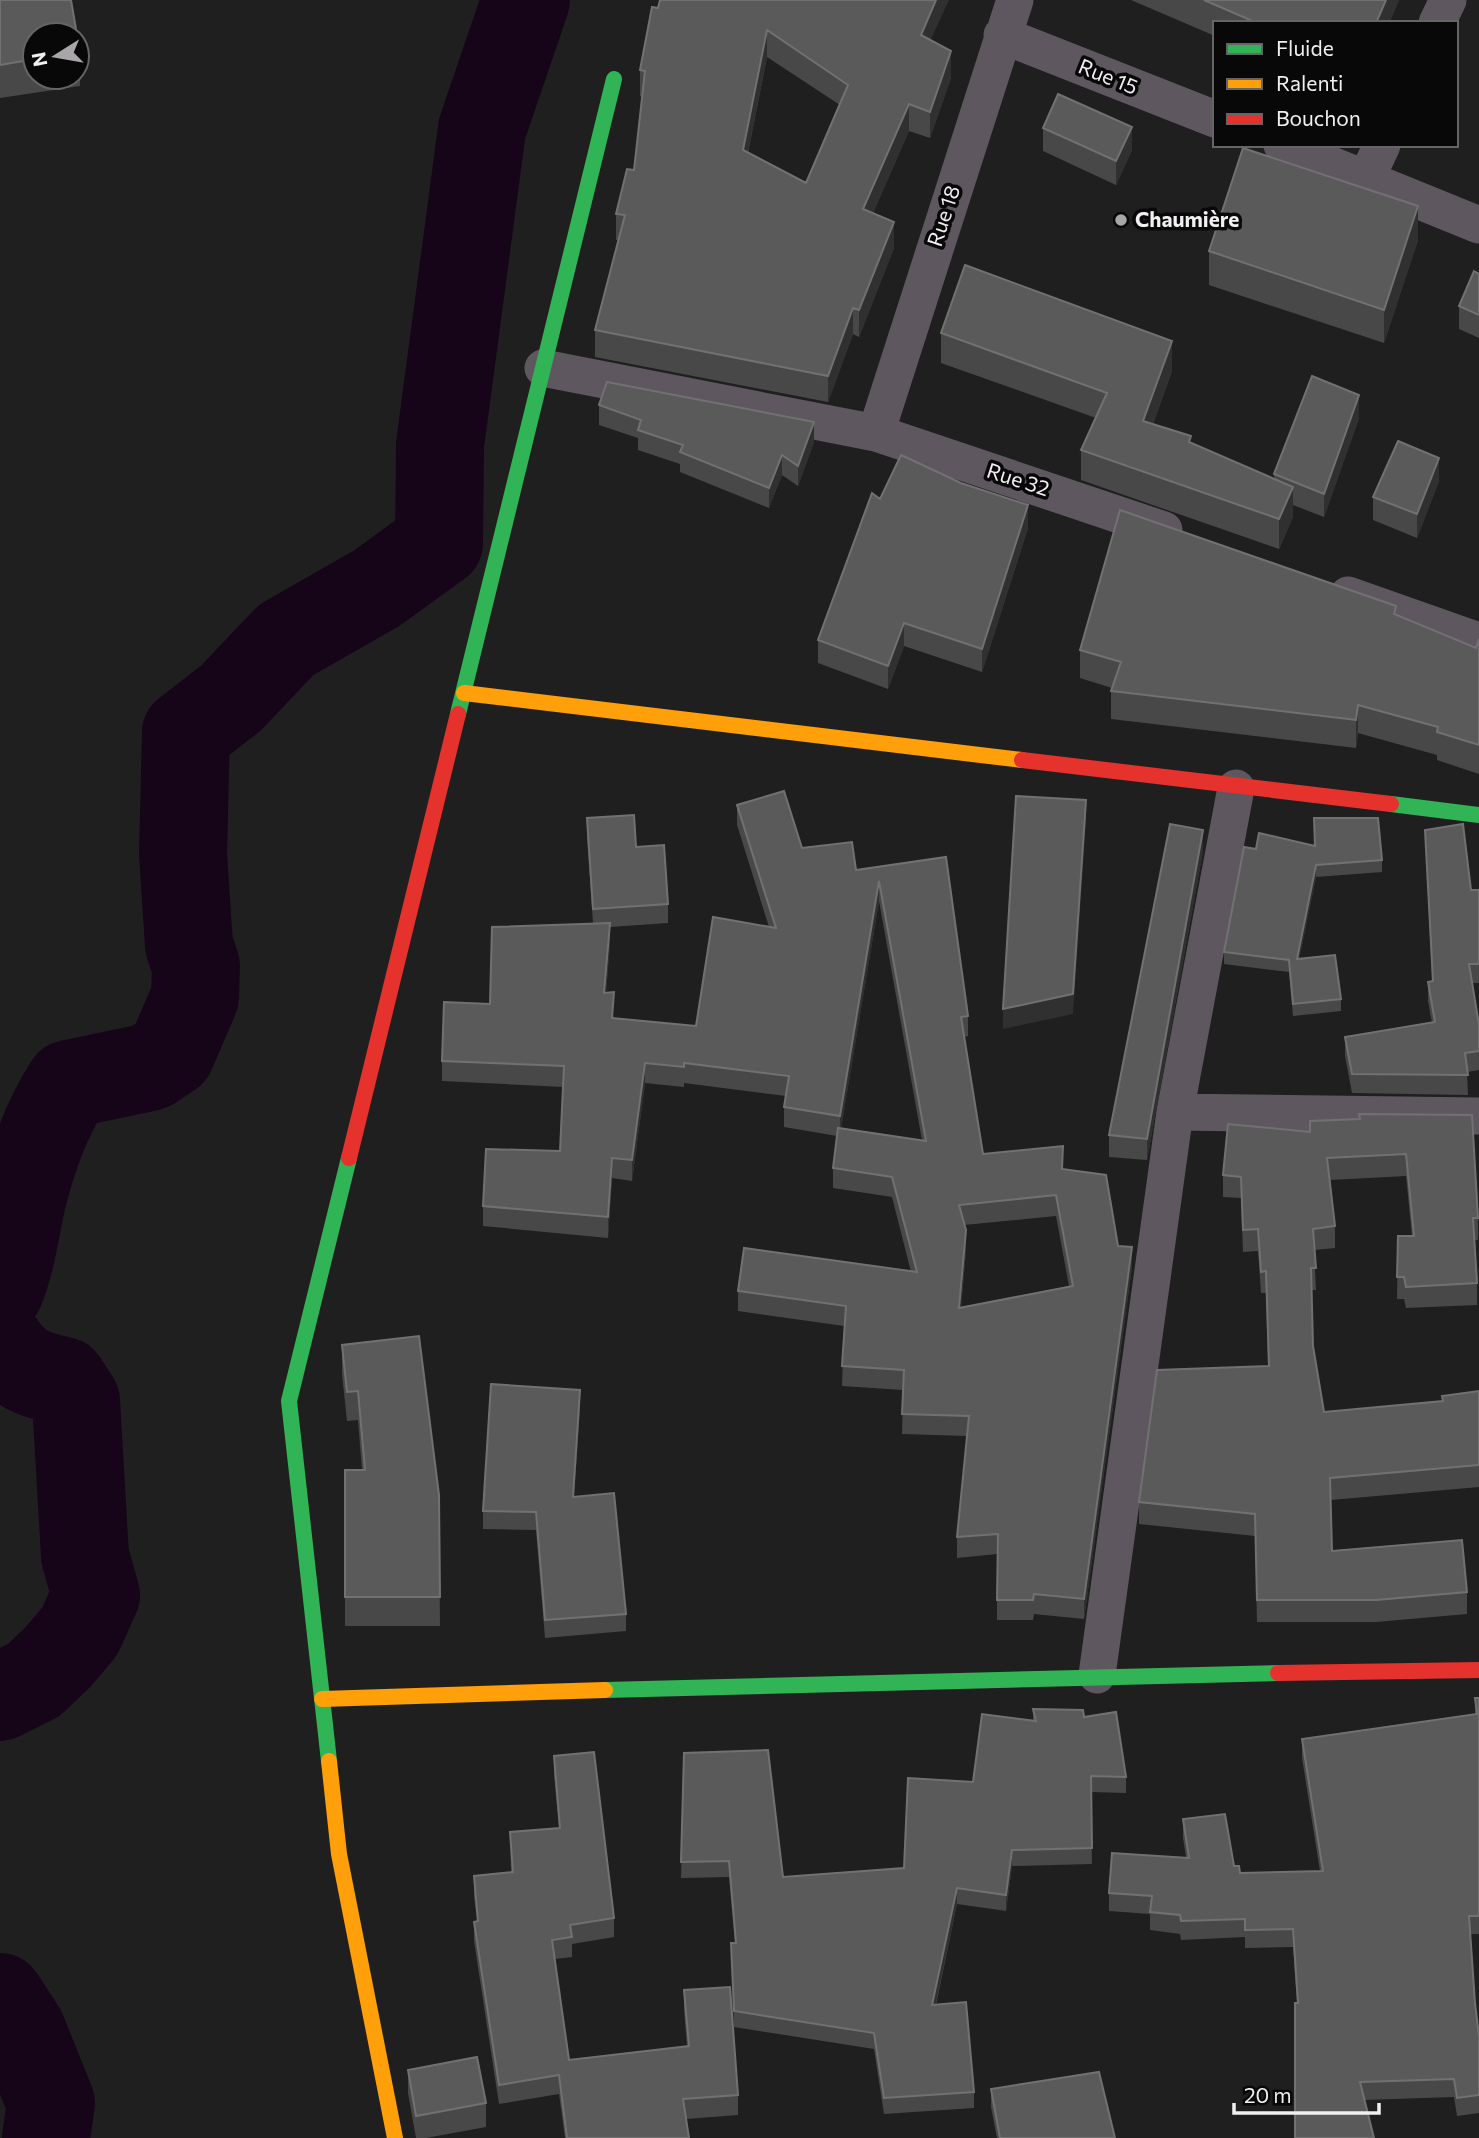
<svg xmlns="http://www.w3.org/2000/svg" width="1479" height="2138" viewBox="0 0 1479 2138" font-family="Commissioner,sans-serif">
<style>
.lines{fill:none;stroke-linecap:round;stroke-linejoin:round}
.river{stroke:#160519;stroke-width:88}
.street{stroke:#5f575f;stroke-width:37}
.fast{stroke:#30b455;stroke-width:16}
.slow{stroke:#ff9f0a;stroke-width:16}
.jam{stroke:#e5322d;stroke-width:16}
.wall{fill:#494849;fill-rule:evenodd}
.shaded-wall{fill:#313031}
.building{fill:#5b5a5b;stroke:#727172;stroke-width:2;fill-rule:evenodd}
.poi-dot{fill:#a8a6a8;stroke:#090809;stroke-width:2.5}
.labels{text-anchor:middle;stroke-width:7;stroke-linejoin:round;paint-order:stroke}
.street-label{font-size:21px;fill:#f1eff1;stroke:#090809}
.poi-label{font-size:21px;font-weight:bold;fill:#f1eff1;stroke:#090809;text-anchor:start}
</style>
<rect width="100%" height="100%" fill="#201f20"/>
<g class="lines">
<!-- river -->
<path class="river" d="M0,1290C12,1260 15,1231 22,1200C32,1159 46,1119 69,1084L150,1067L171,1053L195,997L196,966L189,945L183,854L186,733L231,698L286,640L377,588L439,543L440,445L482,129L526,0
M0,1343C18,1370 32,1374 63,1381L76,1401L85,1556L96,1595L80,1631L58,1657L34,1680L0,1697
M0,1997L22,2031L51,2103L46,2138"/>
<!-- street -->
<path class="street" d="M1437,23L1448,0
M1002,35L1215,119
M1282,145L1479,225
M1366,179L1382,145
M543,368L876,433L1164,530
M876,433L1015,0
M1348,595L1479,641
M1175,1112L1479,1116
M1097,1675L1175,1112L1236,788"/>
<!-- fast -->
<path class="fast" d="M458,714L614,79
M1391,804L1479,815
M605,1690L1278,1673
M329,1761L289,1401L349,1158"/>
<!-- slow -->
<path class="slow" d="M464,693L1022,760
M322,1699L605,1690
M329,1761L339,1854L395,2138"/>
<!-- jam -->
<path class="jam" d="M1022,760L1391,804
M349,1158L458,714
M1278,1673L1479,1670"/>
</g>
<!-- wall -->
<path class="wall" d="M0,0L35,35V77H77V35L80,52V86L0,98Z
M1131,0H1399L1389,23H1215V36Z
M658,8L930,40L951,78L930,138L909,131L873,213L894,248L859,337L853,334L828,402L595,357V330L618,240H616V214L634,170L642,97L640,96V70ZM767,57L840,105L806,183L748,153Z
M1043,128L1132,150L1116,185L1043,151Z
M1418,240L1384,343L1209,285V251Z
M1479,274V338L1459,329V306Z
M941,333L1172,371L1153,424L1191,443L1274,479V474L1359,418L1324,517L1293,505V517L1279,549L1081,480V450L1096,418L941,363Z
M599,405L814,442L798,486L782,475L769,508L680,472V464L638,450V438L599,425Z
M1439,481L1417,538L1373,520V497Z
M880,499L1028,528L982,672L904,646L888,689L818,663V640Z
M1396,615L1476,648L1479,639V774L1437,760V755L1358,733L1356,748L1111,719V691L1112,688L1080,678V650Z
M737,805L802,848L856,870L946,857L968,1016V1036L964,1037L983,1154L1063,1169L1132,1267L1084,1619L1034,1614L1033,1620H997V1554L957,1558V1537L967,1436L902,1434L903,1390L842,1386L844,1326L738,1311V1291L911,1272L892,1197L833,1188V1168L837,1136L784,1127V1107L786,1096L684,1083V1087L645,1083L632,1181L612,1178L608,1238L483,1226V1206L560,1151L563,1087L442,1081V1061L490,1004L593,923L587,837V818L636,847L668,904V923L610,927V943L606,993L614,1018L696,1026L769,927L737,825ZM879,901L922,1140L841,1128ZM1056,1216L1069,1286L961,1307L966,1250L964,1225Z
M1425,830L1471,890H1479V983H1472L1479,1025V1070L1467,1072L1468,1095L1352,1093L1345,1056V1037L1432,1023L1428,1001V982L1432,981Z
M1314,846L1382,860V872L1316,877L1299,959L1341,999V1011L1293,1016L1289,972L1224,964V952Z
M1203,851L1147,1160L1109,1157V1135Z
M1359,1114L1478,1218V1240H1475L1477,1283V1305L1406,1308L1404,1299H1397L1398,1236H1412L1406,1176L1330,1180L1335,1226V1248L1314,1250L1316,1290H1312L1313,1346L1324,1412L1442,1401V1396L1479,1391V1487L1331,1500L1332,1551L1467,1592V1614L1376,1622H1257L1255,1536L1139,1524V1502L1268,1366L1266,1293H1261L1258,1251L1243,1252L1241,1198L1223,1197V1175L1310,1131L1359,1119Z
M342,1345L439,1495L440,1626H345V1470H362L358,1420L347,1421L342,1374Z
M580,1407L574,1497L626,1614V1631L545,1638L536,1530L483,1529V1511Z
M1475,1698H1479V1934H1470L1475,2003L1479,2036V2113L1457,2116L1454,2097L1364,2100L1297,2003L1293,1947L1245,1948V1937L1181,1940L1180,1934L1150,1930V1914L1109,1911V1893L1186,1857L1183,1838V1819L1234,1866L1240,1873L1320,1871L1302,1758V1739L1475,1715Z
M1033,1709L1084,1717L1126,1777V1793L1091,1792L1092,1864L1012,1866L1006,1911L957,1904L936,2005L974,2092V2108L884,2114L874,2049L734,2027L731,1943H735L729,1877L681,1878L684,1753L783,1877L904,1868L973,1782L1033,1721Z
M554,1756L614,1918V1937L572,1944V1957L555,1959L569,2060L687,2046L684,2010V1990L738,2095V2115L686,2119L689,2138H565L559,2094L499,2104L474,1941V1922L477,1921L474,1896V1876L511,1873L510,1832L559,1828L554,1775Z
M408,2070L486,2103V2127L426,2138H416L408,2093Z
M991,2089L1115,2138H997L991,2107Z"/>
<!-- shaded-wall -->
<path class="shaded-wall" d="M936,0H949L921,61V35Z
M1386,0H1399L1389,23H1376Z
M767,30V57L743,177V150Z
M951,51V78L930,138V112Z
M909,104V131L863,236V209Z
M1132,127V150L1116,185V161Z
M1418,206V240L1384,343V310Z
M894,222V248L859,337V310Z
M853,308V334L828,402V376Z
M1172,341V371L1143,451V421Z
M1359,395V418L1324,517V494Z
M814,422V442L798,486V466Z
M782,455V475L769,508V488Z
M1439,458V481L1417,538V514Z
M1293,487V517L1279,549V519Z
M1028,505V528L982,672V649Z
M904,623V646L888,689V666Z
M1358,705V733L1356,748V720Z
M1086,800V820L1073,1014L1003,1029V1009Z
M1203,830V851L1147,1160V1139Z
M1316,865V877L1297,971V959Z
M879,881V901L840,1136V1116Z
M610,923V943L604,1013V993Z
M645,1063V1083L632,1181V1160Z
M612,1158V1178L608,1238V1217Z
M966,1230V1250L959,1328V1308Z
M1132,1247V1267L1084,1619V1599Z
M580,1390V1407L573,1514V1497Z
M1012,1850V1866L1006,1911V1895Z
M957,1888V1904L932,2021V2005Z"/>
<!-- building -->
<path class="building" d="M0,0H71L77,35H35V59L0,65Z
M660,0H936L921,35L951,51L930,112L909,104L863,209L894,222L859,310L853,308L828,376L595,330L625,215L616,214L627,169L634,170L645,71L640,70L652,7L658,8ZM767,30L848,85L806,183L743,150Z
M1204,0H1386L1376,23H1257Z
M77,35L80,52L77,53Z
M1058,94L1132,127L1116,161L1043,128Z
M1243,148L1418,206L1384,310L1209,251Z
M965,265L1172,341L1143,421L1191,436L1189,442L1293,487L1279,519L1081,450L1107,393L941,333Z
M1474,271L1479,274V315L1459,306Z
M1312,376L1359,395L1324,494L1274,474Z
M607,382L814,422L798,466L782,455L769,488L680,452L683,445L638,430L641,420L599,405Z
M1398,441L1439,458L1417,514L1373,497Z
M901,455L961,483L1028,505L982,649L904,623L888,666L818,640L872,493L880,499Z
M1120,510L1396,606L1394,614L1476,648L1479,639V745L1437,732L1438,727L1358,705L1356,720L1111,691L1121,662L1080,650Z
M784,791L802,848L852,842L856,870L946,857L968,1016L961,1017L983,1154L1063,1146L1062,1169L1106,1175L1118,1246L1132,1247L1084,1599L1034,1594L1033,1600H997L998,1534L957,1537L969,1416L902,1414L904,1370L842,1366L846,1306L738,1291L744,1248L917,1272L892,1177L833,1168L838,1128L926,1141L879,881L840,1116L784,1107L789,1076L684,1063V1067L645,1063L632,1160L612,1158L608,1217L483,1206L486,1149L560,1151L564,1066L442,1061L444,1002L490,1004L492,927L610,923L604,993L614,992L612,1018L696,1026L713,917L776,928L737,805ZM1056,1195L1073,1286L959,1308L966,1230L959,1205Z
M1016,796L1086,800L1073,994L1003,1009Z
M634,815L636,847L664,845L668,904L593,909L587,818Z
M1314,818H1378L1382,860L1316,865L1297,959L1335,955L1341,999L1293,1004L1289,960L1224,952L1244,847L1256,849L1259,833L1315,846Z
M1170,824L1203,830L1147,1139L1109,1135Z
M1463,824L1471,890H1479V964H1469L1479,1025V1051L1465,1053L1468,1075L1352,1074L1345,1037L1435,1022L1428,982L1433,981L1425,830Z
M1359,1114L1472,1115L1478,1218H1473L1477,1283L1406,1287L1404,1277H1397L1398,1236H1414L1406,1154L1327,1158L1335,1226L1313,1229L1316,1268H1311L1313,1346L1324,1412L1443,1401L1442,1396L1479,1391V1465L1330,1478L1332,1551L1462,1540L1467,1592L1376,1600H1257L1255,1514L1139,1502L1157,1370L1269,1366L1266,1271L1261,1272L1258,1229L1243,1230L1241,1177L1223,1175L1228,1124L1310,1132V1121L1360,1119Z
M419,1336L439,1495L440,1597H345V1470H365L358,1391L347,1392L342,1345Z
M491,1384L580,1390L573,1497L614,1493L626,1614L545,1620L536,1512L483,1511Z
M1475,1698H1479V1916H1469L1475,2003L1479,2036V2095L1457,2098L1454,2079L1360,2082L1374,2138H1295V2003H1298L1293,1929L1245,1930V1919L1181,1921L1180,1915L1150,1912L1152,1896L1109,1893L1112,1853L1189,1858L1183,1819L1225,1814L1234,1866H1239L1240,1873L1323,1871L1302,1739L1477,1714Z
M1033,1709L1083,1710L1084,1717L1116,1712L1126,1777L1091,1776L1092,1848L1012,1850L1006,1895L957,1888L932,2005L966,2002L974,2092L884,2098L874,2033L734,2011L731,1943H736L729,1861L681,1862L684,1753L768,1750L783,1877L904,1868L908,1778L973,1782L982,1714L1036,1721Z
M594,1752L614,1918L570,1925L572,1937L552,1940L569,2060L689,2046L684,1990L730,1987L738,2095L683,2099L689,2138H567L559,2075L499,2085L474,1922L478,1921L474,1876L513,1872L510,1832L560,1828L554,1756Z
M477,2057L486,2103L416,2116L408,2070Z
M1099,2072L1115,2138H1000L991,2089Z"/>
<!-- markers -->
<circle class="poi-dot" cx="1121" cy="220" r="7"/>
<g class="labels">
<!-- street labels -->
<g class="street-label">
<text transform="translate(1108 77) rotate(22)" y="7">Rue 15</text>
<text transform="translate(944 216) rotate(-72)" y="7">Rue 18</text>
<text transform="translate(1018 480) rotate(18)" y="7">Rue 32</text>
</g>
<!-- poi labels -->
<g class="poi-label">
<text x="1135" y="227">Chaumière</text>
</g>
</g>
<!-- legend -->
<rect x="1213" y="21" width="245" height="126" fill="#090809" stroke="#666466" stroke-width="2"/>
<rect x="1227" y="44" width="35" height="10" fill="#30b455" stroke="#666466" stroke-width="2"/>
<text x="1276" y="56" font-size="21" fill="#f1eff1">Fluide</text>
<rect x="1227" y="79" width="35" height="10" fill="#ff9f0a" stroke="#666466" stroke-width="2"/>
<text x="1276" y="91" font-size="21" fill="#f1eff1">Ralenti</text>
<rect x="1227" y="114" width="35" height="10" fill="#e5322d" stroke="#666466" stroke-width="2"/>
<text x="1276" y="126" font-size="21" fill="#f1eff1">Bouchon</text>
<!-- north arrow -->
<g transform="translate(56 56) rotate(259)"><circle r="33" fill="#090809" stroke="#666466" stroke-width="2"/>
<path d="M0-5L12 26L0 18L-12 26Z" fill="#a8a6a8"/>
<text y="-10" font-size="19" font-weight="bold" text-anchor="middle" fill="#f1eff1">N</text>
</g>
<!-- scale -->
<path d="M1234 2103v10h145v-10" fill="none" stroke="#f1eff1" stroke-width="3.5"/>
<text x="1244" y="2103" font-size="21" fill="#f1eff1" stroke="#090809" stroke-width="5" paint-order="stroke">20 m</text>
</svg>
